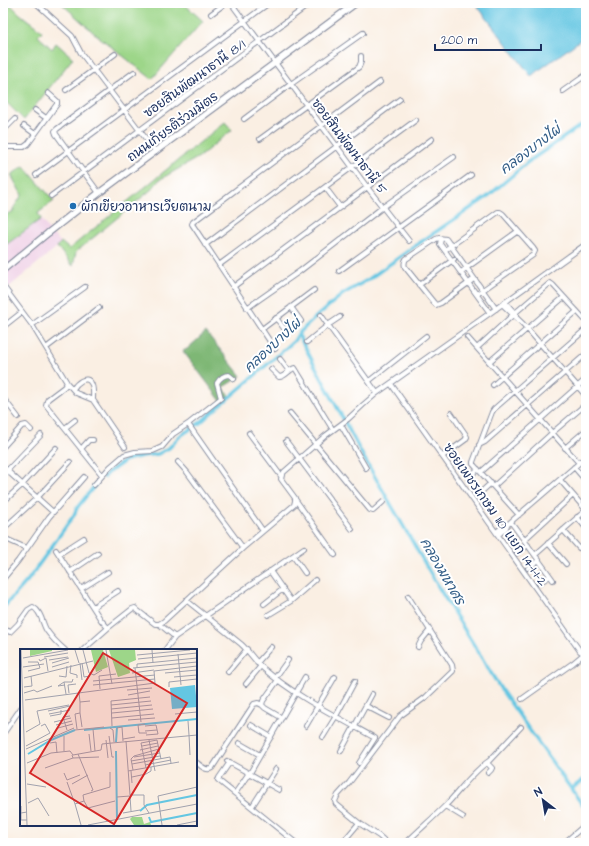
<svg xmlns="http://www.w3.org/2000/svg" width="589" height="846" viewBox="0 0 589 846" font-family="'Architects Daughter','Playpen Sans Thai',sans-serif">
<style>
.built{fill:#efd0e6}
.green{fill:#9dd689;stroke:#5c8274}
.forest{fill:#7eb775;stroke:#4c736a}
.water{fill:#64c6e2;stroke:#407aa0}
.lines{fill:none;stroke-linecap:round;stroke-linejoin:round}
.canal{stroke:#64c6e2;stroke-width:3.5}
.street-casing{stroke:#8a8fa0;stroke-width:6}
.secondary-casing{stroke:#8a8fa0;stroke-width:8}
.street{stroke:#fff;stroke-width:4}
.secondary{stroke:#fff;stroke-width:5.5}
.poi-dot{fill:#1f6fb2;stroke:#fff;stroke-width:1.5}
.labels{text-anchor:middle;stroke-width:4;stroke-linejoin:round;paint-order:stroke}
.street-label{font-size:13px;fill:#1b2f5e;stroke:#fff}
.poi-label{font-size:13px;fill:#1b2f5e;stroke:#fff;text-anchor:start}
.water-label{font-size:14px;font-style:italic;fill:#315c86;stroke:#fff}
.inset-river{fill:none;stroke:#64c6e2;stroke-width:2}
.inset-road{fill:none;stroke:#a1a2ae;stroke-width:1}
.view{fill:#d62828;fill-opacity:0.15;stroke:#d62828;stroke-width:2}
.inset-edge{fill:none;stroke:#1b2f5e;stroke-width:2}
</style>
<rect width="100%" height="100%" fill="#fff"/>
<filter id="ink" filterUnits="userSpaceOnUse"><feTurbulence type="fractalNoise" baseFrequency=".025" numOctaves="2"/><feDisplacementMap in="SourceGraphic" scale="8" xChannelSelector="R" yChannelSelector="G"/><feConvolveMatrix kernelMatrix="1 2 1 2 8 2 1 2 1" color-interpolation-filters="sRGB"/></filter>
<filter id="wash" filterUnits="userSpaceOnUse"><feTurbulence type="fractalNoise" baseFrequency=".012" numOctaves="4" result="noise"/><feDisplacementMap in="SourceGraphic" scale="16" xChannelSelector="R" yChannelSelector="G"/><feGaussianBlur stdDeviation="0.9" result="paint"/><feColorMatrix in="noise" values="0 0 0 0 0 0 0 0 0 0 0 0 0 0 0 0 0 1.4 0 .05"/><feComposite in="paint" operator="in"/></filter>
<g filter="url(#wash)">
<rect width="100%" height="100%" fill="#faefe3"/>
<!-- built -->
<path class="built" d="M41,219L52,234L61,242L57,247L3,292V247Z"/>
<!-- green -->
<path class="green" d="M3,3H9L20,14L42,31L38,36L52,49L56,43L73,58L24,120L3,99Z
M61,3H183L203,21L152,79L94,33Z
M225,122L232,130L199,157L159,180L152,189L76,252L73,266L57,247L61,242L69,249Z
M24,166L54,201L38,213L41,219L3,247V216L14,211L13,209L22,195L11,175Z"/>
<!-- forest -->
<path class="forest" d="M206,332L241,376L223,387L229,396L221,401L183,351L187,349Z"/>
<!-- water -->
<path class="water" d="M475,3H586V36L531,76Z"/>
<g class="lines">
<!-- canal -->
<path class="canal" d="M298,334L363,456L439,588L502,691L586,810
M104,477L109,472L126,460L142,456L158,454L169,448L180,436L201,422L211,413L245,384L294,341L298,334L318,315L343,294L369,279L415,246L487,197L528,162L586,122
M3,608L28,580L74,515L77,508L96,484
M571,789L586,778"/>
</g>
</g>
<g filter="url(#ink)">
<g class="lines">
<!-- street casing -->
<g class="street-casing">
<path id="street" d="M36,3L72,36L81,53L156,152
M231,3L367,187L409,241
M211,14L226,3
M66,90L115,54
M563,91L586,75
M35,110L46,118
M244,119L291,84L363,33
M24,126L35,134
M3,131L15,119
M260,139L359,67L361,62V56
M3,147H24L28,144L57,104V101L48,93
M3,165L5,163
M36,175L269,3
M325,187L340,207
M99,193L56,134L55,131L57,129L134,72
M51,196L311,3
M441,239L440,244L490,313
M205,245L400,99
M445,250L498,212H500L503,214L533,248L535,251L533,255L477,294
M219,265L416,120
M339,271L471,175
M461,272L518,231
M474,279L441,303L436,305L434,303L405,267C404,264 404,262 406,259L436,239L439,238L446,239L496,309
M419,285L454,259
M3,286L32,325L85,287
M233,287L432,139
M505,302L515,313L516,315
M502,304L523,324L586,396
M291,307L301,321
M247,308L300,271L383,207L454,157
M321,315L328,325L340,317
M276,318L286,331
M32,325L66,381L67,383L64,387L48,399L47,401L46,405L102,475
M3,327L22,312
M262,329L314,290
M467,337L579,463
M307,342L328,325L377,393
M46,348L99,308
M477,348L515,313L550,283L553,285L586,321
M275,349L192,224L193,222L380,82
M280,359L289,371
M489,362L564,297
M271,369L279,377C286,377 289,369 295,368L333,430
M369,381L426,336
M67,383L76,393L93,400L125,447
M391,384L580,651L583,653H586
M493,385L577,311
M73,389C76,384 86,374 91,383C94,387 93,395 93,400
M4,399L18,417
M290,413L370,510L373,511L383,502
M188,424L263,531
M341,425L366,468
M65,428L75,420
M249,433L281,476
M286,441L352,529
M479,445L485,442L586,354
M3,447L22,426L26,425L31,430
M565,448L586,430
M81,449L89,440H93
M443,456L465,440L467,437L466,435L451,413
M178,462L187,472L243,548
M3,467L53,512
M574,467L586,481
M481,472L586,379
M3,475L41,435
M468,478L478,469
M560,480L586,510
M94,485L110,467L124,455L135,452L153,451L162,447L173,434L188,424L221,398L217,383C220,378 224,375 229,375L234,379
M494,486L552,433L586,404
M479,494L491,483
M295,499L335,555
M3,502L22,485L56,448
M519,515L473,464V462L492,412L494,409L586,329
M577,517L586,528
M511,522L553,580
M3,529L37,498L70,462
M563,530L579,548
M496,532L504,526L507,525L586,457
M498,535L506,528L507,525
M524,540L573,495
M3,542L5,539H6L26,548
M548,543L566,564
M56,550L101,620L108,628
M517,553L528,545
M59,554L84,538
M535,555L586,510
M293,556L305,573
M528,568L539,560
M270,571L291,601
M70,572L98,553
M3,579L18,561L49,517L84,477
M539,583L550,576
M81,589L108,572
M186,600L241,644C250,652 255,662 264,669C296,697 338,717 375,738L359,763
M264,604L283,589
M93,607L118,591
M268,615L291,601L315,580
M159,624L175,637L165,650
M6,630L10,632L18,624L28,610L33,607C42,612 42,624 47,631C52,638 59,645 65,650
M175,637L304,548
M418,647L421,641L430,630
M83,650L108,628L132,609L135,608L137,610L155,624H159L164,621L243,548L294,505L295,501V498L281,479L282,475L284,472L325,436L348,419L363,405L377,393L490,313L586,244
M257,663L271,647
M228,672L247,649
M275,678L288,660
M278,680L263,701L262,705L265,708L282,718
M246,684L260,667
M522,699L573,663L585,653
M366,706L389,718
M251,725L271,737
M306,726L335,677
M3,734L21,708
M323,737L336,716L355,681
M239,743L260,755
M341,751L372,694
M227,761L279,790
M196,762C201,766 207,772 212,768L254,704L258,703L262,705
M487,763L492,768L491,770L488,773
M250,773L305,677
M219,778L230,762
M218,780L296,843
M236,792L249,773
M253,805L276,769
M445,806L463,817
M359,823L379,836L387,843
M342,843L359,823L336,804L335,801L338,795L349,783L400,716L426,697L453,671L452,665L408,596
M406,843C419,830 432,819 445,806C459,792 472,772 489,761L521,727
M564,843L586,824"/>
</g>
<!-- secondary casing -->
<g class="secondary-casing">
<path id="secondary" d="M3,270L48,233L99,193L356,3"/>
</g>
<!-- street -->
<use href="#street" class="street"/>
<!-- secondary -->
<use href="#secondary" class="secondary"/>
</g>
</g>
<!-- markers -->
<circle class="poi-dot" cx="73" cy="206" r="4"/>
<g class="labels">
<!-- street labels -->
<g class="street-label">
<text transform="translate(194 78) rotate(-36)" y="5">ซอยสินพัฒนาธานี 8/1</text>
<text transform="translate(172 126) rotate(-36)" y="5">ถนนเกียรติร่วมมิตร</text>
<text transform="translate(350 146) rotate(53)" y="5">ซอยสินพัฒนาธานี 5</text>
<text transform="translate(496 514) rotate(55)" y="5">ซอยเพชรเกษม 110 แยก 14-1-1-2</text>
</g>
<!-- poi labels -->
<g class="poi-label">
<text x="81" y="211">ผักเขียวอาหารเวียตนาม</text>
</g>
<!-- water labels -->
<g class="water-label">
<text transform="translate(530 149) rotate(-37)" y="5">คลองบางไผ่</text>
<text transform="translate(272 345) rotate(-43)" y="5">คลองบางไผ่</text>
<text transform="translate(443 571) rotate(60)" y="5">คลองมหาศร</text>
</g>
</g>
<!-- overview -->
<g transform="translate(20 649)">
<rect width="177" height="177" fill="#faefe3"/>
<path d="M10,1H32V2L10,7ZM71,1H83L88,18L76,23ZM89,1H115L116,11L109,14L110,24L98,28ZM112,168H122L124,175L130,173L131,176H114L110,170Z" fill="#9dd689"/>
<path d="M175,36L177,58L152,60L150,39Z" fill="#64c6e2"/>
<path class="inset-river" d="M64,81L177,70M96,93L97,78M96,102L97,171M8,105L31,91L55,81M120,162L127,156L177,146M129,168L131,173L177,164"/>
<path class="inset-road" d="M1,1L7,176M55,1L59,14M63,1L69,24L74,26L82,21M86,1L92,35M132,1L133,14M158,5L161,36M117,6L170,1M24,8L48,4M3,9L48,1M19,10L20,12L26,9L28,22M118,10L177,4M29,11L48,8M32,14L49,9M60,14L62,31M62,14L64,28L70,27M51,16L50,24L57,26V29M3,18L24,15M32,18L49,13M113,19L177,13M115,19L121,73M117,19V15L177,9M8,22L20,19L18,13H8M112,24L134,21M145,24L177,21M39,27L46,28L47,17M154,28L177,26M4,29L73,12M73,32L135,26M44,33L38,37L45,36M73,36L135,30M4,38L12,37L11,27M149,38V33L177,30M80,40L79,27L96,25M107,41L132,39M59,43L60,53L70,52M4,44L14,41L17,43L32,37M49,44L48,36L56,35M46,45L44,33H52L53,30M108,46L130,42M5,51L135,34L134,22L177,17M91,56L131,52M91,60L132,56M28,62L50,57M60,64L62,78M92,64L133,60M29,65L50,61M155,65L177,63M30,67L41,65V61M92,69L134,65M108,71L135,69M168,72L169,86M34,73L51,69M125,75L118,76L119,84H127M36,76L52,72M92,77L91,52L130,48M125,77L136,76L138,85L126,86M38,79L53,75M90,79L93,81L94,93M97,79L102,78L103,92M57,80L55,65L60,64V53M73,80L75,102M47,81L43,68L50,67M55,81L84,78M125,82L137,81M6,83L20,75L17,62L49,56M69,85L71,102M169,86L170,106M44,87V102M89,87L92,108H94M103,90L115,88M86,91L88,109M129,91L135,122M106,92L110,146H124V156L129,164M30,94L36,93L37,104M121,94L137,91L141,110M121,94L126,119M6,97L30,84L25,75L21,77M122,97L138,94M6,100L54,79M120,101L138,97M58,105L73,141L71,142M114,108L140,104M53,109L79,108M111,112L140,107M7,114L31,104L50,102L53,106L81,101L82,95L92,94L177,86M112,115L150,108L151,114M125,116L151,111M25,119L53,109L52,106M113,121L111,110L114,107L139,100M108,122L159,113M111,122L112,134M44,124L47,131L60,126M112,128L126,125L131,122V118M47,133L55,155M7,135L26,138M52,135L68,126M110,147L111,162M97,148L110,147M64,152L68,159L95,152M8,154L18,149L29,167M1,157V164L7,163M1,164V171H7M103,164L120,161M61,176L55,155L64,152L63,146L90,138V123M68,176L177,155M142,176L138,147L177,138M157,176L177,172"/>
<path class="view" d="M83,4L167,54L94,175L10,124Z"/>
<rect width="177" height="177" class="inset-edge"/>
</g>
<!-- margin -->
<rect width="589" height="846" fill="none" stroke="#fff" stroke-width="16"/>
<!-- north arrow -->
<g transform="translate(543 800) rotate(329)" stroke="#ffffff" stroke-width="3" paint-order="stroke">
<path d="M0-3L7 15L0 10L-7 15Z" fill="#1b2f5e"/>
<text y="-6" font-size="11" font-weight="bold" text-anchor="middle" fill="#1b2f5e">N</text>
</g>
<!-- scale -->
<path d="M435 44v6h106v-6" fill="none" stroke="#1b2f5e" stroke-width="2"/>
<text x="441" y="44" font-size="12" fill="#1b2f5e" stroke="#ffffff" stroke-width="3" paint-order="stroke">200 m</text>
</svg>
